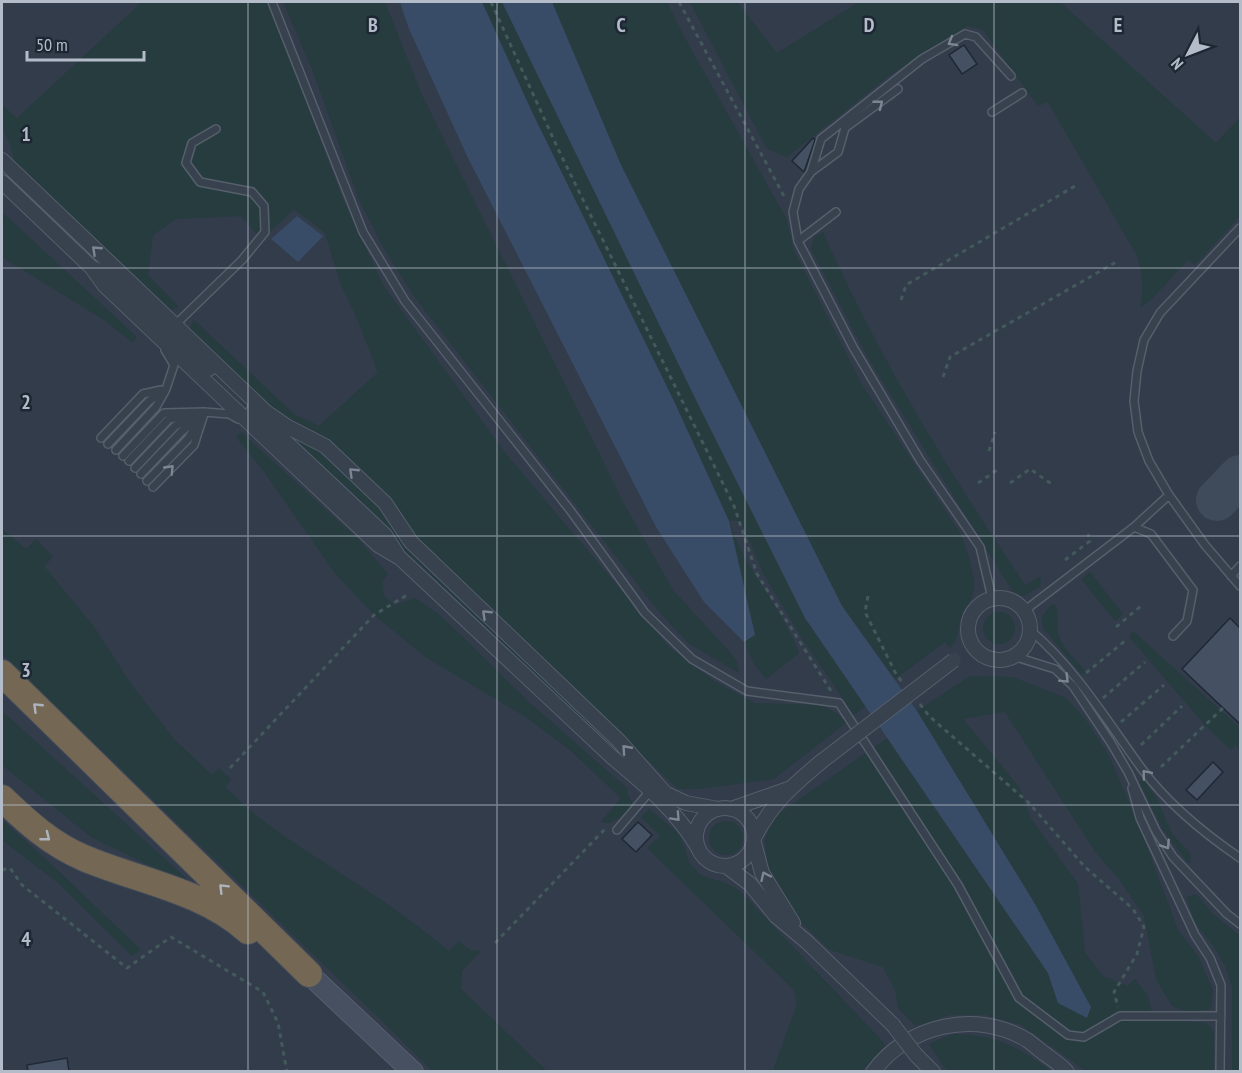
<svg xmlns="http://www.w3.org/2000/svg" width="1242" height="1073" viewBox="0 0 1242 1073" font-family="'PT Sans Narrow',sans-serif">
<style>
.airport{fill:#323c4b}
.green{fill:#263c3f}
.water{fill:#394c67}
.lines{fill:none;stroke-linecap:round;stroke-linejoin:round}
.taxiway{stroke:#3f4a5a;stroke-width:42}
.building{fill:#455162;stroke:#1f2835;stroke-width:1.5}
.lane-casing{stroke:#565f6c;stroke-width:10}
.street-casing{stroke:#565f6c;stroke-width:16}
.secondary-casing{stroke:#565f6c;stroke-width:22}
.highway-casing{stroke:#434c59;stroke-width:28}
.path{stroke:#44595c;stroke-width:3;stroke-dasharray:4.5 4.5;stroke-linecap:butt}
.lane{stroke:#38414e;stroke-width:7}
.street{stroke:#38414e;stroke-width:14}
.secondary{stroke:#465061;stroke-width:20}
.highway{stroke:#746855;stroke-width:26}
.street-bridge-casing{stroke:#565f6c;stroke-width:16;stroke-linecap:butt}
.street-bridge{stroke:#38414e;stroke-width:14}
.oneway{stroke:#7c8592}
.oneway2{stroke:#aeb4bd}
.grid{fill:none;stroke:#b4bcc9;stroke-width:1.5;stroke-opacity:0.55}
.grid-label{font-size:20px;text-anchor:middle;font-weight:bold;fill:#b4bcc9;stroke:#1d2633;stroke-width:5;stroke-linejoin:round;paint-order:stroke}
</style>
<rect width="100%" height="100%" fill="#242f3e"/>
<!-- airport -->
<path class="airport" d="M2,2H1240V1071L2,1072Z"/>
<!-- green -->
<path class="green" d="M142,2H270L281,25L310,113L342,197L383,285L506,454L670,648L714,681L754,703L820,705L833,711L847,722L774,779L698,789H678L436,559L411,531L391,501L324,436L267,407L195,336L190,327L194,320L294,414L319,426L378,372L355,314L341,285L325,233L294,209L262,240L241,216L176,219L153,235L148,275L179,307L172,310L162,304L16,167L10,144L2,126V105L17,118Z
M283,2H385L421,93L623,502L673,590L736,659L739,673L688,643L656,608L416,299L386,252L359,200L312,69Z
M482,2H502L697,402L805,618L866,706L854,715L800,635L764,575L741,521H729C744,569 781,606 799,653L766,679L755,665L744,642L755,634L729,521L673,399L532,112Z
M552,2H667L685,38L786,218L794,251L861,383L960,533C966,548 979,580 972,597C969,605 963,609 961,618C956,631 961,636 950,648L945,642L895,679L842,606L621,165Z
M690,2H737L777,53L859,2H1060L1216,143L1240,117V216L1195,265L1188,260L1152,299L1140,308C1144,288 1143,275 1137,256L1048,102L1038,106L983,30L967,26L889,76L787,157L767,149Z
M2,212L137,337L133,343L104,320L2,257Z
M823,232C878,357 949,472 1025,585L1041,576L1040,586L1024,596L1013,592L868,358L811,249L814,237Z
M272,424L321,449L382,508L601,730L614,749Z
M241,432L360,541L388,574L382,581L384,596L394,605L415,598L440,615L530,703L628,789L627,793L632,802L631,807L622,816L610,823L601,822L621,798L570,750L524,716L427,658L374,615L334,572L265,473L236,437Z
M2,529L26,549L36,539L53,557L44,566L95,628L131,684L174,739L212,775L219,768L231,779L225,787C238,799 252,813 267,824C327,867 392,902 449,951L459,941L470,950L481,951L462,971L461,989L547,1071H432L378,1017L2,654Z
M1090,572L1123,614L1115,621L1081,579Z
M1052,604L1056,605C1059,614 1056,624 1058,634C1062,648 1078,662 1087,673L1081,674L1044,629C1039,617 1044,613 1052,604Z
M983 628a16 16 0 1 1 32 0a16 16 0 1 1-32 0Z
M1133,631L1240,728V750L1235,745L1231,750L1206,726L1129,637Z
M970,676L1012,677L1066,698L1086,720L1109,756L1140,828L1178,930L1198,956L1213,990L1211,1009L1188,1012L1172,1006L1156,979L1144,916L1118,878L1096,853L1005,712L963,719L1019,787L1031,819L1078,884L1085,953L1103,976L1127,986L1135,979L1148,996L1153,1018L1207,1023L1214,1032V1071H1086L1021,1025L986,1015H950L916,1026L898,1008L895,990L883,967L830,950L804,925L785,901L767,863L765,840L771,823L780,813L887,738L1048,973L1058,1003L1035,904L917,711Z
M2,711L198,889L91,837L2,765Z
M1143,779L1157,799L1172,834L1190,853L1191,862L1188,863L1162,828L1139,782Z
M649,809L680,835L690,864L702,876L726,883L739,890L886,1045L862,1071H773L797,1004L794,990L647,848L660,836L641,817Z
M2,820L47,860L141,950L132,956L58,883L2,840Z
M709 838a17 17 0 1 1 34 0a17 17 0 1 1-34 0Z
M1196,894L1212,913L1240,936V1071L1232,1070V987L1225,966L1212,944L1195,923L1186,897Z
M952,1034C998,1035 1014,1045 1051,1071H949L945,1068L929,1044Z"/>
<!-- water -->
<path class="water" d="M400,2H482L532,112L673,399L729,521L755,635L744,642L704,602L656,527L468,158L409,29Z
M502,2H552L621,165L842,606L917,711L1035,904L1091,1007L1087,1018L1058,1003L1048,973L805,618L697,402Z
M297,216L323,236L298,262L271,239Z"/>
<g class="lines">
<!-- taxiway -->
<path class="taxiway" d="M1217,500L1240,476"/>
</g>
<!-- building -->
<path class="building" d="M964,45L977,64L962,74L949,55Z
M813,138L815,140L804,172L792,161Z
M1230,618L1240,628V724L1182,669Z
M1213,762L1223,772L1197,800L1186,790Z
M638,822L652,835L636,852L622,839Z
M67,1058L69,1071H28L27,1065Z"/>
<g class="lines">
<!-- lane casing -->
<g class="lane-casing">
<path id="lane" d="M272,2L363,232L405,301L570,510L645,613L692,659L747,691L839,703L958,885L1019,998L1068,1035L1084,1037L1120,1016H1221
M992,112L1022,93
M811,172L838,152L845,128L898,89
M1240,228L1160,313L1144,340L1137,371L1134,401L1138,432L1149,461L1169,495L1205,545L1240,586
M798,241L836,212
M174,326L242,260L265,232L264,206L252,192L200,182L186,163L192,143L216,129
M101,438L143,394L161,390
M108,444L149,401L166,389L174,365L165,350
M116,450L156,407L165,391
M123,456L164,413L204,412
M129,461L169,419L187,416
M135,468L175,426L194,417
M141,474L181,432L204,412L229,414L238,419
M147,481L188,439L198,422
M153,487L194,445L204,414
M1134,527L1169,495
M1231,576L1240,566
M992,598L980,547L920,460L853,347L798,241L793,212L799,189L811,172L821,139L922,59L965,34L976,37L1011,76
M1024,611L1134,527L1151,534L1193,590L1187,621L1173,636
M1030,630C1076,669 1107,721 1142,769C1168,804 1205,834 1240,858
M1013,656L1055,669L1073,686L1111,743L1128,772L1156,831L1173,857L1227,914L1240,924
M1132,788L1140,818L1195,935L1210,958L1221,985L1220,1072
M617,830L650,791"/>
</g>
<!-- street casing -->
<g class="street-casing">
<path id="street" d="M2,160L266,412L288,427L325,446L385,503L411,542L619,741L665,793
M2,182L92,268L104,285L378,545L400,558L612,757C643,783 676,810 697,846
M95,269L110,277L209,369
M253,411L385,535L397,554
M968 629a31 31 0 1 1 62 0a31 31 0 1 1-62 0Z
M658,790L686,803L718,809
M696 837a29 29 0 1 1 58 0a29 29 0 1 1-58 0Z
M731,809L788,789
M754,838C772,803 793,785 822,761
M754,843L762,873L793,923
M726,866L750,884L776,916L807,942L893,1025
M916,1055L933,1072
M873,1072C907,1025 976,1009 1027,1040C1033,1044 1039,1050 1045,1054C1053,1060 1061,1065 1067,1072"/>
</g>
<!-- secondary casing -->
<g class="secondary-casing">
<path id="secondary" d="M309,974L413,1072"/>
</g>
<!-- highway casing -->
<g class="highway-casing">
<path id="highway" d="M2,673L309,974
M2,798C27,822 51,844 84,858C138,881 202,890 248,931"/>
</g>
<!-- path -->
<path class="path" d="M491,2L559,151L734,506L757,574L831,691
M679,2L785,198
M901,300L906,285L1075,186
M943,377L950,357L1118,261
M989,451L995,432
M978,483L1000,468
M1010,483L1030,469L1053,485
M1065,560L1090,541L1088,534
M868,596L865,612L896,674L903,683
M1116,627L1141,606
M1086,673L1126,640
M1103,698L1145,662
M920,704L929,716L1029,803L1085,867L1133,909L1144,927L1137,954L1114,992L1118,1007
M1121,722L1164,685
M1141,745L1182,706
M1161,767L1223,708
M230,768L374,615L407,595
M2,870L10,868L22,885L127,968L171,937L263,992L278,1023L287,1072
M495,943L606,828"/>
<!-- lane -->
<use href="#lane" class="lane"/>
<!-- street -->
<use href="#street" class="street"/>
<!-- secondary -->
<use href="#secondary" class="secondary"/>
<!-- highway -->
<use href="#highway" class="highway"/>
<!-- street-bridge casing -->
<g class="street-bridge-casing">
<path id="street-bridge" d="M822,761L954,660
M893,1025L916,1055"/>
</g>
<!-- street-bridge -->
<use href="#street-bridge" class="street-bridge"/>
</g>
<!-- one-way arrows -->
<defs><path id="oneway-chevron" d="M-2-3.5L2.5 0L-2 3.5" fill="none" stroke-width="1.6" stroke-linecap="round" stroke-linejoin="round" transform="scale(1.5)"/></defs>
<g class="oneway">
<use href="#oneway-chevron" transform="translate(952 42) rotate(150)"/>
<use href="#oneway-chevron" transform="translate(879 104) rotate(-38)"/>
<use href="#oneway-chevron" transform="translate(96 250) rotate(-137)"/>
<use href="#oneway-chevron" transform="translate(170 469) rotate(-46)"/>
<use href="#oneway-chevron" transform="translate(353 472) rotate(-136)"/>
<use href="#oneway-chevron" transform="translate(486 614) rotate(-136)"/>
<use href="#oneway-chevron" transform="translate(1065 679) rotate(45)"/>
<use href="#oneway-chevron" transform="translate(626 749) rotate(-132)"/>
<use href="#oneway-chevron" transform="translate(1146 774) rotate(-130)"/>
<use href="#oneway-chevron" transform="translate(676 817) rotate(47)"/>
<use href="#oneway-chevron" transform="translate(1166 845) rotate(57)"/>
<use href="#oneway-chevron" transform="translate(765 876) rotate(-115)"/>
</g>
<g class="oneway2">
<use href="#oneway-chevron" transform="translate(37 707) rotate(-136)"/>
<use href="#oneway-chevron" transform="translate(46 837) rotate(38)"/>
<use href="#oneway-chevron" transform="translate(223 888) rotate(-135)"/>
</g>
<!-- grid -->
<path class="grid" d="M248,2V1072M497,2V1072M745,2V1072M994,2V1072M2,268H1240M2,536H1240M2,805H1240"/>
<g class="grid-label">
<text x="373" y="32">B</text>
<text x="621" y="32">C</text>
<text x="869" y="32">D</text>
<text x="1118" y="32">E</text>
<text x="26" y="141">1</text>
<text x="26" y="409">2</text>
<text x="26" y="677">3</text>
<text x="26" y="946">4</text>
</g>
<!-- border -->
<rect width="1242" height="1073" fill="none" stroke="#b4bcc9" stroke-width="6"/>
<!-- north arrow -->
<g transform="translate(1188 54) rotate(228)" stroke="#1d2633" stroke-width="4.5" paint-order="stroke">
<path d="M0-4.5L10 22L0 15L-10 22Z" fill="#b4bcc9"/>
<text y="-9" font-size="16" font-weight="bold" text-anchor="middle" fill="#b4bcc9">N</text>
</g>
<!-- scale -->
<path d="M27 51v9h117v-9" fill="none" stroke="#b4bcc9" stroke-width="3"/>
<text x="36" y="51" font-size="18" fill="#b4bcc9" stroke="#1d2633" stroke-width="4.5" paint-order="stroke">50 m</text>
</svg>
